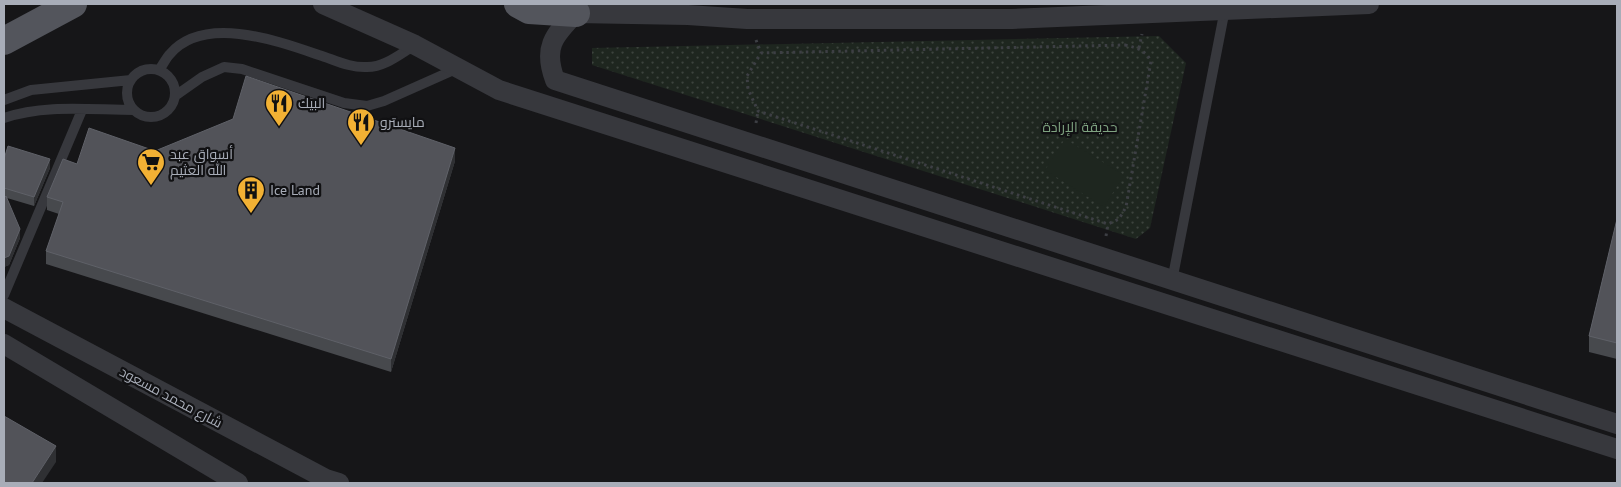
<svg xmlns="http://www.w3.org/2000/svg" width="1621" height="487" viewBox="0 0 1621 487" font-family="'PT Sans',Cairo,sans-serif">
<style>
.park{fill:url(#park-dots)}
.pitch{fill:#1e261f}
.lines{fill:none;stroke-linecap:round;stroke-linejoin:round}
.path{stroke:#3d3f44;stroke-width:3;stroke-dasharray:2.5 4;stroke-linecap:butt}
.service{stroke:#37383d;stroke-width:10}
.minor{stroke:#37383d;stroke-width:20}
.primary{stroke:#53555c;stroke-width:28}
.wall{fill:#47494d}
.shaded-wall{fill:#2f3033}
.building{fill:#525359;stroke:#5f6168}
.labels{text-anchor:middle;stroke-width:4.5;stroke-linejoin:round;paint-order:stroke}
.poi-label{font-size:14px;fill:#a8adb8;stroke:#111113;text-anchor:start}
.park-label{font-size:14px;fill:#7fa381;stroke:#111113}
.street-label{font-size:14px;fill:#a8adb8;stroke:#111113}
</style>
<defs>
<pattern id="park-dots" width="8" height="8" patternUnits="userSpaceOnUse" patternTransform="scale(1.25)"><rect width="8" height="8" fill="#1e261f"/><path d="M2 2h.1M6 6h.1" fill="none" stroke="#3c433d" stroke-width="1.8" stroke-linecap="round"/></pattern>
</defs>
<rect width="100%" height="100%" fill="#161618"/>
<!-- park -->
<path class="park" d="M1159,36L1186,63L1150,228L1136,239L592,65V48Z"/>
<!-- pitch -->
<path class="pitch" d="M1065,139L1124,175L1104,207L1045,170Z"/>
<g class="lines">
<!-- path -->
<path class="path" d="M756,40L761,53
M1125,45C1137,48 1145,50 1151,61L1126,207L1119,219L1108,224L758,111L748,89L747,76L761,53Z
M1139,48L1142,34
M756,123L758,111
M1106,236L1108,224"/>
<!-- service -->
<path class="service" d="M127 93a24 24 0 1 1 48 0a24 24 0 1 1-48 0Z
M159,70C163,65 166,58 170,54C204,14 278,41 319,55C335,60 350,68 367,67C385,67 400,54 415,45
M175,96L202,77L224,67L242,69L344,103L367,106L384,101L456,69
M4,100L31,90L131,80
M4,118C45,104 91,110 134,110
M1172,281L1225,9
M4,295L82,110"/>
<!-- minor -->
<path class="minor" d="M323,4L415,45L499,90L1617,449
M1369,4L1012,19H747L688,15L576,13C553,36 543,48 555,80L1617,424
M4,308L326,479L339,483
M4,344L238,483"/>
<!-- primary -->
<path class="primary" d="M518,4L529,10L576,13
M4,41L73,4"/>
</g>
<!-- wall -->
<path class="wall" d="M155,151L455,161L391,372L46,264V251L59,214L47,210V197L77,164Z
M4,159L50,168L34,206L7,198L20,238L9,265L4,267Z
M1617,219V359L1589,352V336Z"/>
<!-- shaded-wall -->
<path class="shaded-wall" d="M455,148V161L391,372V359Z
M50,159V168L34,206V197Z
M20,229V238L9,265L4,267V258Z
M56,446V462L42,483H32Z"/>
<!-- building -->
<path class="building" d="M246,76L455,148L391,359L46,251L63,202L47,197L63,159L77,164L89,128L155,151L233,119Z
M8,146L50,159L34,197L4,188V159Z
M6,196L20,229L9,256L4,258V198Z
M1617,219V343L1589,336Z
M4,416L56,446L32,483H4Z"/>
<!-- icons -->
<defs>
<g id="restaurant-pin" transform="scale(1.4375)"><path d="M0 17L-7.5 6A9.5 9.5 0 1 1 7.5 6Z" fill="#f2b134" stroke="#111113"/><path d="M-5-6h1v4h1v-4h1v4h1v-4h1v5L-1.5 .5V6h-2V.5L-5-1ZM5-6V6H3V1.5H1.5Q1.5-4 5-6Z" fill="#111"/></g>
<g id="supermarket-pin" transform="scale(1.4375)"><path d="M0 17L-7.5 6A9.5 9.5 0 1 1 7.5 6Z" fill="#f2b134" stroke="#111113"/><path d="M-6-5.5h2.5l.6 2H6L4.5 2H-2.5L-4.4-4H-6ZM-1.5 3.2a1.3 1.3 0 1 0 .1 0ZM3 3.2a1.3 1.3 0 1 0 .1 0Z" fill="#111"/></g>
<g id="building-pin" transform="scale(1.4375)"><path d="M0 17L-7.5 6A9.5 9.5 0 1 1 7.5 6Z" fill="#f2b134" stroke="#111113"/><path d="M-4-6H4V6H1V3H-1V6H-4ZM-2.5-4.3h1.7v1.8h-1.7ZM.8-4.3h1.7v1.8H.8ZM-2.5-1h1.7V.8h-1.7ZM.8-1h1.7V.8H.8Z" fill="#111"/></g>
</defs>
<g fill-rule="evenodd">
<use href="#restaurant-pin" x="279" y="103"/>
<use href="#restaurant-pin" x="361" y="122"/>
<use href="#supermarket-pin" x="151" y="162"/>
<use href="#building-pin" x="251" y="190"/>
</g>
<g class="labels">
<!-- poi labels -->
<g class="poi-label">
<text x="298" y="108">البيك</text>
<text x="380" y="127">مايسترو</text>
<text x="170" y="159">أسواق عبد<tspan x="170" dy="16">الله العثيم</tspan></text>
<text x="270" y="195">Ice Land</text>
</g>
<!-- park labels -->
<g class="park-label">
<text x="1080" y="132">حديقة الإرادة</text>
</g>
<!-- street labels -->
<g class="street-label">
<text transform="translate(171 397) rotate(28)" y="5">شارع محمد مسعود</text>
</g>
</g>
<!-- border -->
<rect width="1621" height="487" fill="none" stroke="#a8adb8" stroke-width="10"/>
</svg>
